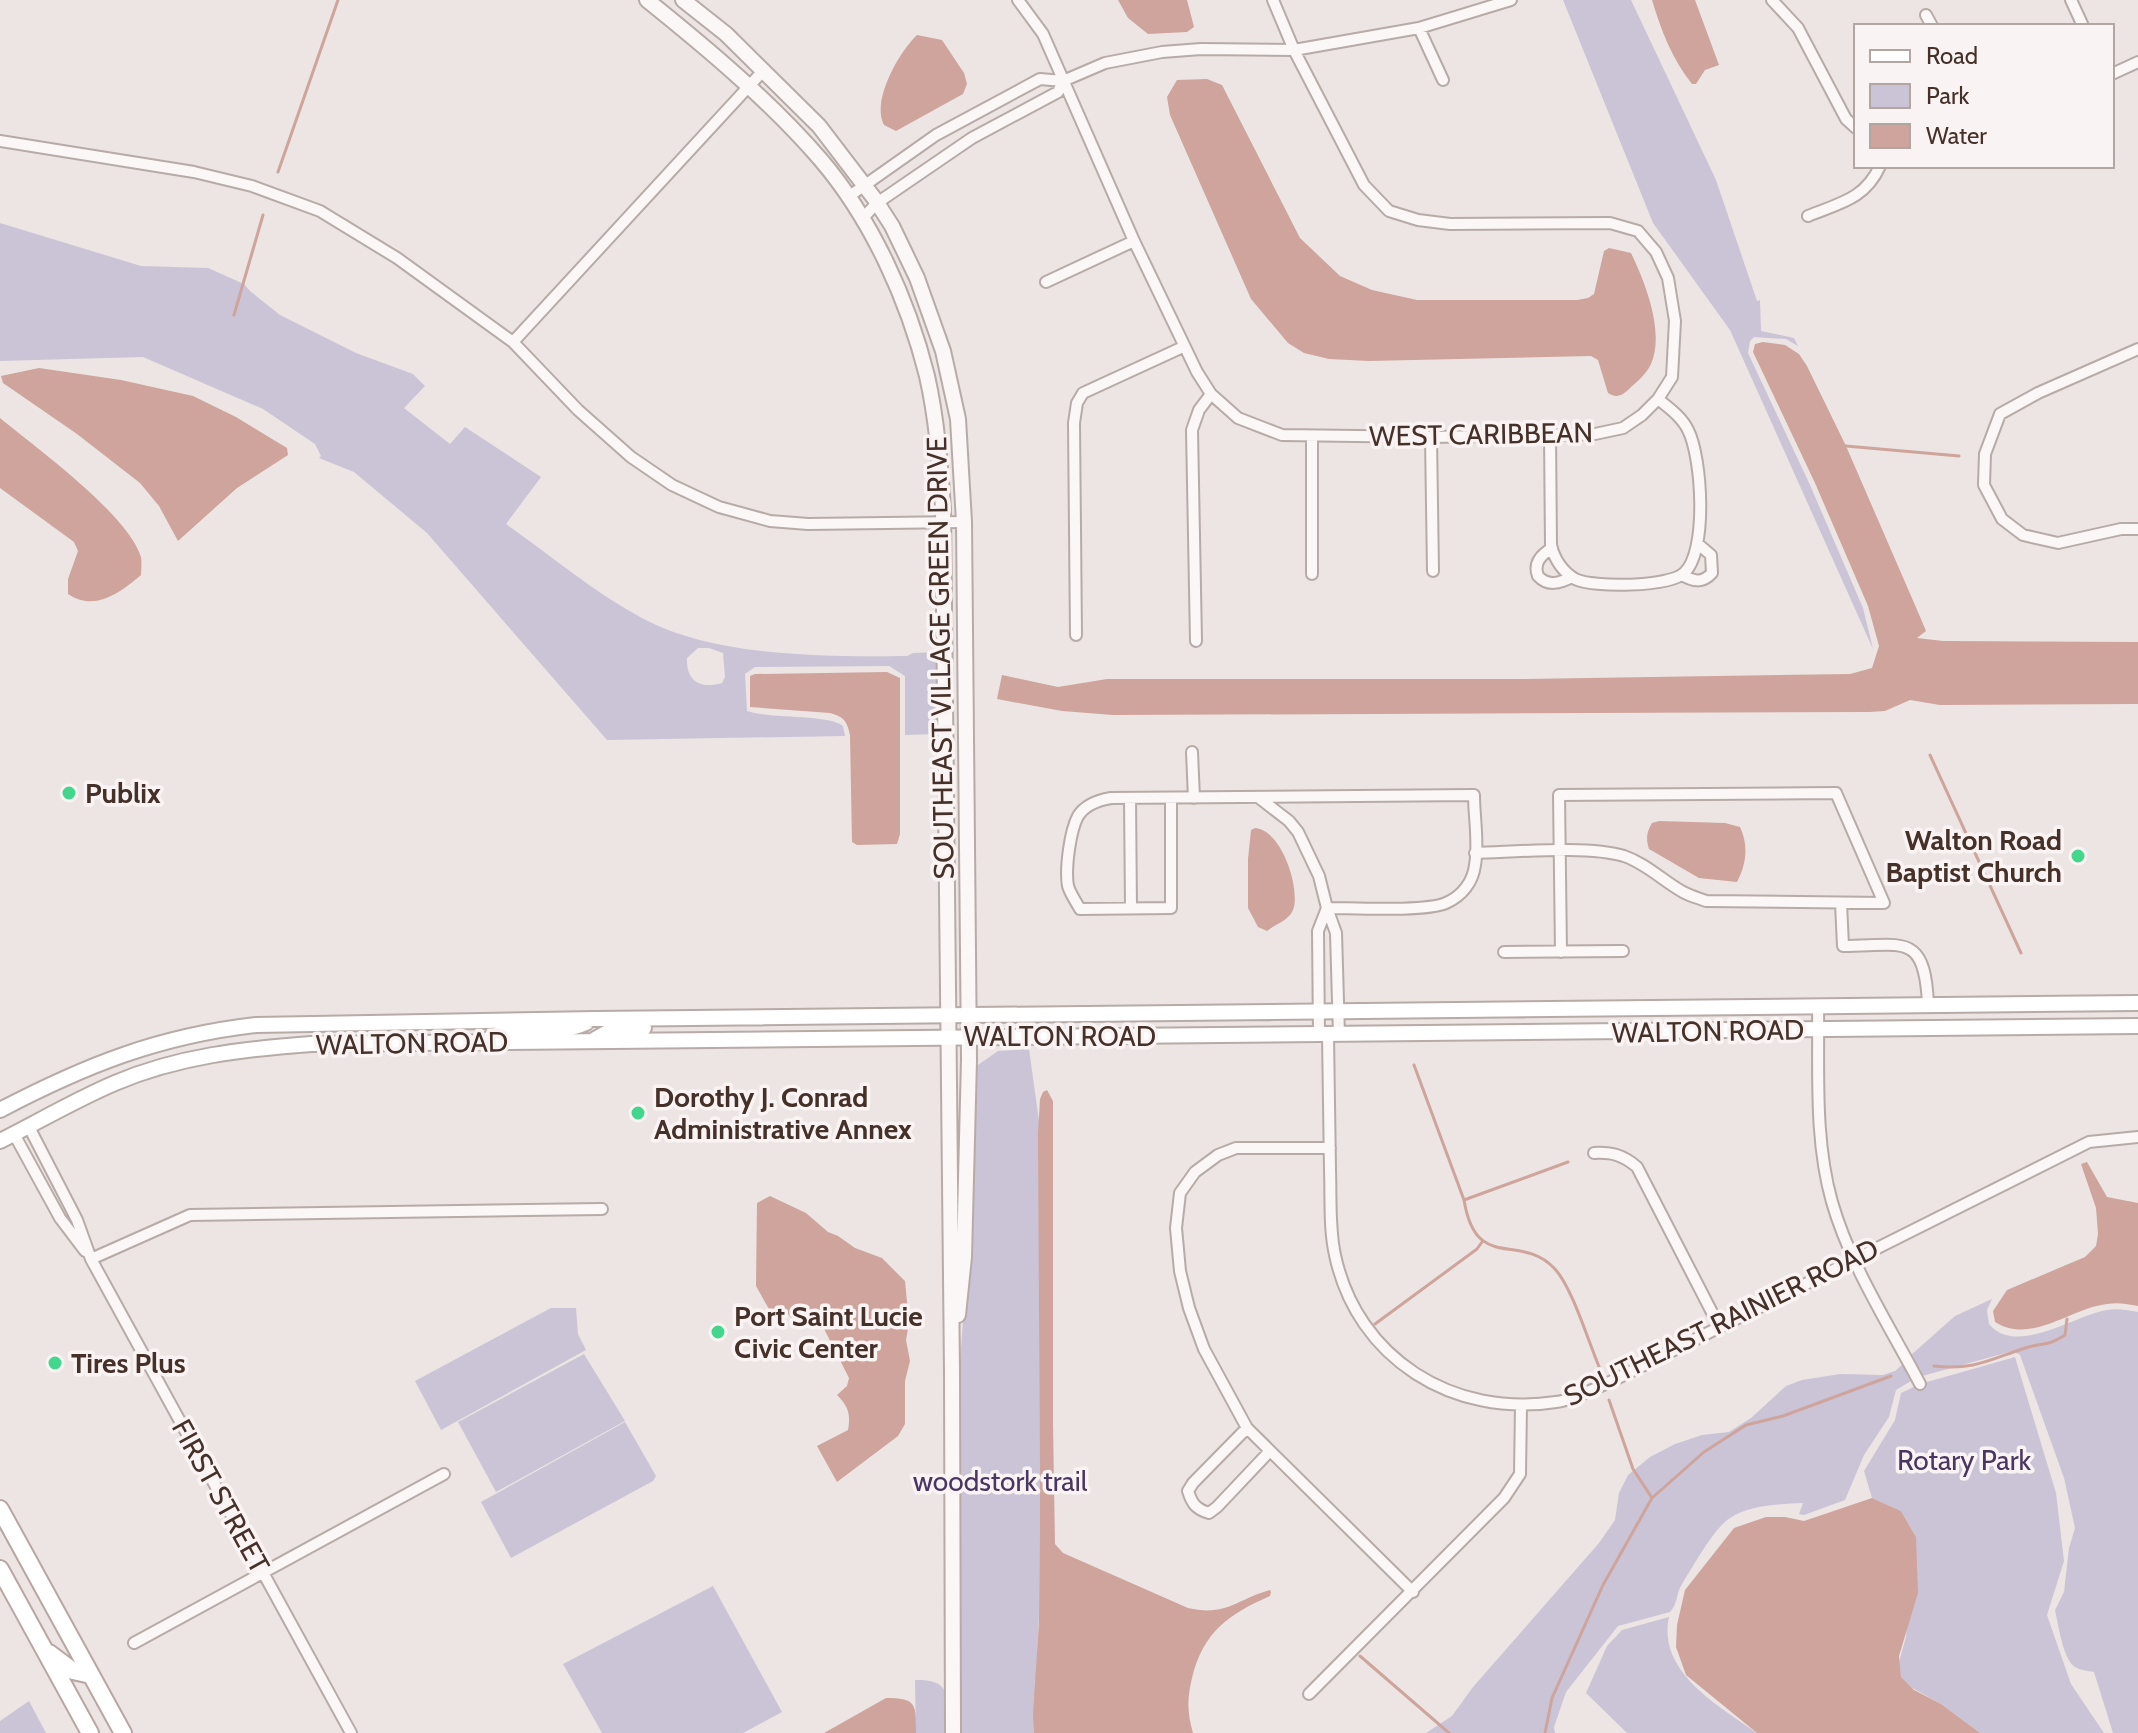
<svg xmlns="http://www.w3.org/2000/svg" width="2138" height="1733" viewBox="0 0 2138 1733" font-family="Cabin,sans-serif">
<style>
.green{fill:#cbc4d6;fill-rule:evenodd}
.water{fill:#cea49c}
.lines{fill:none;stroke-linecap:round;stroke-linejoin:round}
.stream{stroke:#cea49c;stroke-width:3}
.minor-casing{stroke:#b7aba7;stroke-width:14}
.tertiary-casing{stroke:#b7aba7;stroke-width:18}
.secondary-casing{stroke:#b7aba7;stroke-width:18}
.primary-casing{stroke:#b8a7a1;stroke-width:20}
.minor{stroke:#faf7f6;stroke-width:10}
.tertiary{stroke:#faf7f6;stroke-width:14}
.secondary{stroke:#fff;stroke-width:14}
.primary{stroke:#fff;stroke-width:16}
.poi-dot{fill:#42d78c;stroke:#f9f4f3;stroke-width:3}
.labels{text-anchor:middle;stroke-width:7;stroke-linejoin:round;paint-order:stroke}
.street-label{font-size:28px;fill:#453129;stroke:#f9f4f3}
.poi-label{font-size:28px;font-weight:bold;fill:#453129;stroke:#f9f4f3;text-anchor:start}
.park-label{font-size:28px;fill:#4a3662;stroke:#f9f4f3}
</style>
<rect width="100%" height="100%" fill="#ece5e3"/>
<!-- green -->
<path class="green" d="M1563,0H1631L1716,180L1757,301L1760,300L1761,331L1794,338L1798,346L1786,339L1754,337L1750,341L1748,353L1810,485L1863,608L1873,649L1730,330L1653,223Z
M0,223L141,266L208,268L244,284L250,291L280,315L356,353L413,374L425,386L404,408L450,444L465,427L541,477L506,524C550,555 594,592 642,618C713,657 827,657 907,656L913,653L938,652L939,734L905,735V676L889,666L755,667L745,674L747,711C770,719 829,714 843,726L845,736L607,740L427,533L354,472L319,458L321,456L315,444L263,409L143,357L0,361ZM698,648H709L723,653L725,677L722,683C701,689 686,682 687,658Z
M1029,1049L1039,1121L1040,1482L1039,1613L1034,1733H960L957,1401L974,1174L975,1067L998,1051Z
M1992,1299L1987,1310L1989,1324C2016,1357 2075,1315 2107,1310C2117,1308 2128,1310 2138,1312V1733H2113L2094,1672C2088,1671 2080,1670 2075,1667C2063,1660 2058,1623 2055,1610L2064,1592L2069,1548L2075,1528L2064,1478L2020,1355L2013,1351L1922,1376L1911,1355L1955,1316Z
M551,1308H576L578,1334L586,1350L441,1430L415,1381Z
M584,1354L625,1421L496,1492L458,1422Z
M2015,1357L2056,1493L2064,1561L2047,1615L2071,1684L2104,1733H1980L1941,1704L1907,1685L1901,1677L1899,1662L1906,1637L1916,1537L1901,1511L1872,1498L1864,1471L1895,1420L1901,1393L1920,1384Z
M1903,1364L1911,1381L1896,1390L1889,1417L1864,1455L1845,1500L1804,1515L1799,1514L1803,1503C1779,1504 1750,1505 1730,1518C1713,1529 1693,1567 1682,1584C1676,1593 1678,1604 1670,1612L1618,1626L1566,1692L1554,1727L1555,1733H1426L1452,1716L1473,1687L1599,1543L1615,1520L1619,1493L1628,1475L1650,1457L1675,1444L1702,1435L1729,1432L1751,1418L1786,1386L1802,1380L1840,1374L1883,1375L1895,1371Z
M625,1422L656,1476L653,1481L511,1558L481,1502Z
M713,1586L782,1712L743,1733H602L563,1664Z
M1669,1617C1657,1672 1719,1706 1757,1733H1627L1586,1693L1607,1646L1622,1630Z
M915,1680C956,1679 946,1701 946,1733H916Z
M29,1701L46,1733H0V1721Z"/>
<!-- water -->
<path class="water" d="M1118,0H1187L1194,27L1187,32L1148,34L1128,18Z
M1652,0H1695L1719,65L1705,70L1696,84H1692C1672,59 1661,30 1652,0Z
M917,35L942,40L964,73L967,84L963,94L896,131L884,125C871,101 899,52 917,35Z
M1207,79L1222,85L1300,238L1340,276L1372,290L1417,300H1577L1588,298L1594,294L1604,251L1609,248L1631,253C1645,282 1665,332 1651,364C1647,373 1637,382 1630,388C1623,395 1617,399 1608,393L1598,360L1591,356L1369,361L1329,359L1304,353L1288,343L1251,299L1170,115L1167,97L1177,80Z
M1763,342L1785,345L1799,354L1807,366L1846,446L1921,619L1926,631L1917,638L1943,641L2138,642V704L1940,705L1910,700L1885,711L1869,712L1113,715L1062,711L997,699L1002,675L1058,687L1107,679H1520L1850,674L1872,668L1879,646L1868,606L1815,483L1753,352L1755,344Z
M39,368L121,380L193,396L236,417L287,448L288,455L237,488L178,541L159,506L140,483L77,434L3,383L1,376Z
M0,418C36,448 127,513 141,557C142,562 141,570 141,575C120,593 94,612 68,594V579L78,551L74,542L0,488Z
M887,672L900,678V834L897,844L857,845L852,842L850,735C847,721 844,717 830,713L750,707V676L755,674Z
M1659,821L1725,823L1740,827C1749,846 1746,865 1737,882L1699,878L1649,849C1646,839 1646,833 1652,823Z
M1255,828C1281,830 1299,884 1294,907C1291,920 1277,923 1267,931L1258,927L1248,908V859L1251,830Z
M1047,1090L1053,1101V1424L1055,1544L1063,1553L1188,1608C1226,1617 1237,1599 1270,1590L1271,1592L1270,1596C1229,1614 1203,1632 1192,1678C1187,1699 1187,1712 1193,1733H1034L1033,1714L1039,1622L1040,1484L1038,1134L1040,1099L1043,1092Z
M2087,1162L2107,1197L2138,1203V1306C2128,1304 2118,1302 2107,1304C2071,1308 2031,1345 1995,1322L1993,1311L2007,1290L2085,1257L2096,1246L2098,1234L2096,1208L2081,1164Z
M770,1196L806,1213L828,1232L838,1236L855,1248L882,1258L905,1281L909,1323L906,1340L910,1361L905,1381V1424L898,1436L837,1482L817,1446L848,1430C851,1414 848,1406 837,1395L847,1386L849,1378L816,1313L811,1310L792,1319L788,1314L774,1318L756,1286L757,1203Z
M1872,1498L1901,1511L1916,1537L1918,1593L1899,1656L1901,1677L1914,1690L1941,1704L1980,1733H1757L1686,1675L1676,1647L1677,1625L1685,1590L1734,1528L1766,1517H1785L1804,1521Z
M886,1698C917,1698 916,1704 916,1733H824Z"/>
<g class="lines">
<!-- stream -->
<path class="stream" d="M278,172L338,0
M234,315L263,215
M1846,446L1959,456
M1930,755L2021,953
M1414,1065L1464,1200C1476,1273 1519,1232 1554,1268C1572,1286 1589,1344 1600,1369
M1464,1200L1568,1162
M1375,1324L1477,1249L1482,1242
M1934,1366C1973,1370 1987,1361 2022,1349C2041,1342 2045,1348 2065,1335L2067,1319
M1609,1400L1633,1469L1652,1498
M1360,1656L1449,1733
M1545,1733L1552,1698L1603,1585L1652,1498L1704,1452L1746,1425L1783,1416L1891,1376"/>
<!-- minor casing -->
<g class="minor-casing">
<path id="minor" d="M1018,0L1043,34L1134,241L1197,372L1211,394L1238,418L1282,435L1431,437L1595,434L1623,428L1642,415L1658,399L1672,377L1675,321L1668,278L1656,252L1638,231L1610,223L1450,224L1418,220L1389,211L1364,185L1294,50L1273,0
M1772,0L1798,28L1846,119L1856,128
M2071,0L2083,26
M1926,15L1932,26
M1419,28L1443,80
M2112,74L2138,62
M0,141L194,172L252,186L320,211L397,258L513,342L578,410L631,457L672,485L719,507L770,521L808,524L964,522
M848,197L936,135L1040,79L1063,81L1105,63L1162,52L1201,49L1294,50L1419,28L1511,0
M1808,216C1840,203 1865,199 1880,166
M862,219L877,203L972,138L1058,92L1063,81
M1046,282L1134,241
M513,342L762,72
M2138,349L2038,393L2000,414L1985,454L1984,485L2002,519L2023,535L2058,543L2121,529H2138
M1550,435L1551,545C1554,559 1563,572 1575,579C1593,588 1669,587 1684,573C1708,552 1702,457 1688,430C1682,417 1669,408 1658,399
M1312,437V574
M1431,437L1433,571
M1552,548C1541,555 1533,563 1538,576C1548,587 1560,583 1572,577
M1682,575C1693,581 1702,584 1712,573L1711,555L1698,544
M1076,635L1074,423L1077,403L1083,393L1183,347
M1196,641L1192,430L1199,410L1211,394
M1192,752L1194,798
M1258,797L1289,821L1298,832L1319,876L1327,908L1336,933L1339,1035
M1130,798L1131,908
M1171,798V908L1080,909C1076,902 1070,893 1068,886C1065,869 1070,831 1078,816C1085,805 1099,800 1111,798L1474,795C1474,817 1479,843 1475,865C1473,882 1462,896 1446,903C1426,912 1352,908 1327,908
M1475,853C1515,852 1589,845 1624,856C1647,864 1663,881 1683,892C1690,896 1698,898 1706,901L1884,903L1836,793L1559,795L1561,952
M1841,903L1843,946C1903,946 1925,931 1928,1005
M1504,952L1623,951
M1818,1006C1819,1070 1814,1139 1832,1202C1850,1265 1889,1325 1920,1384
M1319,1035L1318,931L1327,908
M1328,1035C1329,1080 1329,1125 1330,1170C1331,1198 1329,1228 1335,1255C1357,1359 1454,1418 1556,1402C1573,1400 1591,1390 1608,1383L2089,1142L2138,1137
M29,1127L77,1220L91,1259L351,1733
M14,1134L60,1218L85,1251
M1330,1148H1236L1218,1155L1195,1172L1180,1193L1176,1228L1180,1271L1189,1308L1204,1349L1247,1428L1413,1592
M1594,1153C1612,1152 1623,1155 1637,1167L1719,1326
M91,1259L190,1215L602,1209
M1247,1428L1193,1483L1188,1491C1192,1504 1196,1509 1209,1513L1217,1507L1269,1452
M134,1643L444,1474
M1309,1694L1504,1498L1520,1474L1521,1406"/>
</g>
<!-- tertiary casing -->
<g class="tertiary-casing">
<path id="tertiary" d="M647,0C708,49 770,101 821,160C872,220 908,300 927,376C937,420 940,464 943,509L952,1372L953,1733
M683,0L726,34L819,126L874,198L892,226L917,278L943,351L958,419L964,522L969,1060L964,1257L958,1315"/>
</g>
<!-- secondary casing -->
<g class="secondary-casing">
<path id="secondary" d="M490,1038C519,1022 556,1037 586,1023
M595,1039L611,1030L644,1028
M0,1110C86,1065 159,1036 256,1025L596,1019L2138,1003
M0,1141C38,1122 75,1100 115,1083C178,1056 244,1049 311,1044L2138,1026"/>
</g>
<!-- primary casing -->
<g class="primary-casing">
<path id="primary" d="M0,1509L123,1733
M0,1569L90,1733
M49,1653L73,1671L91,1675"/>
</g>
<!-- minor -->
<use href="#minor" class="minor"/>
<!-- tertiary -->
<use href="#tertiary" class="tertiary"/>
<!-- secondary -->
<use href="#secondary" class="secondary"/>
<!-- primary -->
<use href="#primary" class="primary"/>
</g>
<!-- markers -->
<g class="poi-dot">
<circle cx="69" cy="793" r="8"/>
<circle cx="2078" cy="856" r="8"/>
<circle cx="638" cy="1113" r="8"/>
<circle cx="718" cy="1332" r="8"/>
<circle cx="55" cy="1363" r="8"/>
</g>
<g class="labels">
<!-- street labels -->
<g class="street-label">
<text transform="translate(1481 434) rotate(-1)" y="10">WEST CARIBBEAN</text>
<text transform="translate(940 658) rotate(-91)" y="10">SOUTHEAST VILLAGE GREEN DRIVE</text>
<text transform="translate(1708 1031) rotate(-1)" y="10">WALTON ROAD</text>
<text x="1060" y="1046">WALTON ROAD</text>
<text transform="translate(412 1043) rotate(-1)" y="10">WALTON ROAD</text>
<text transform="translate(1721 1322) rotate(-26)" y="10">SOUTHEAST RAINIER ROAD</text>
<text transform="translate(221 1496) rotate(61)" y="10">FIRST STREET</text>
</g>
<!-- poi labels -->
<g class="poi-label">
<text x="85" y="803">Publix</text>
<text x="2062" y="850" text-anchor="end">Walton Road<tspan x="2062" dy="32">Baptist Church</tspan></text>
<text x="654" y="1107">Dorothy J. Conrad<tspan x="654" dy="32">Administrative Annex</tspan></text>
<text x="734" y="1326">Port Saint Lucie<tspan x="734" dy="32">Civic Center</tspan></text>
<text x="71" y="1373">Tires Plus</text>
</g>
<!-- park labels -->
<g class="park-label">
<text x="1964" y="1470">Rotary Park</text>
<text x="1000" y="1491">woodstork trail</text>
</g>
</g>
<!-- legend -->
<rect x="1854" y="24" width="260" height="144" fill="#f9f4f3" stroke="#b1a6a2" stroke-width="2"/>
<rect x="1870" y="50" width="40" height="12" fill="#ffffff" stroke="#b1a6a2" stroke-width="2"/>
<text x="1926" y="64" font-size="24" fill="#453129">Road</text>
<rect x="1870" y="84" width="40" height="24" fill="#cbc4d6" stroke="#b1a6a2" stroke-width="2"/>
<text x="1926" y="104" font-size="24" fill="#453129">Park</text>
<rect x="1870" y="124" width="40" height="24" fill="#cea49c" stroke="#b1a6a2" stroke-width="2"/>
<text x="1926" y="144" font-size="24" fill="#453129">Water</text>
</svg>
